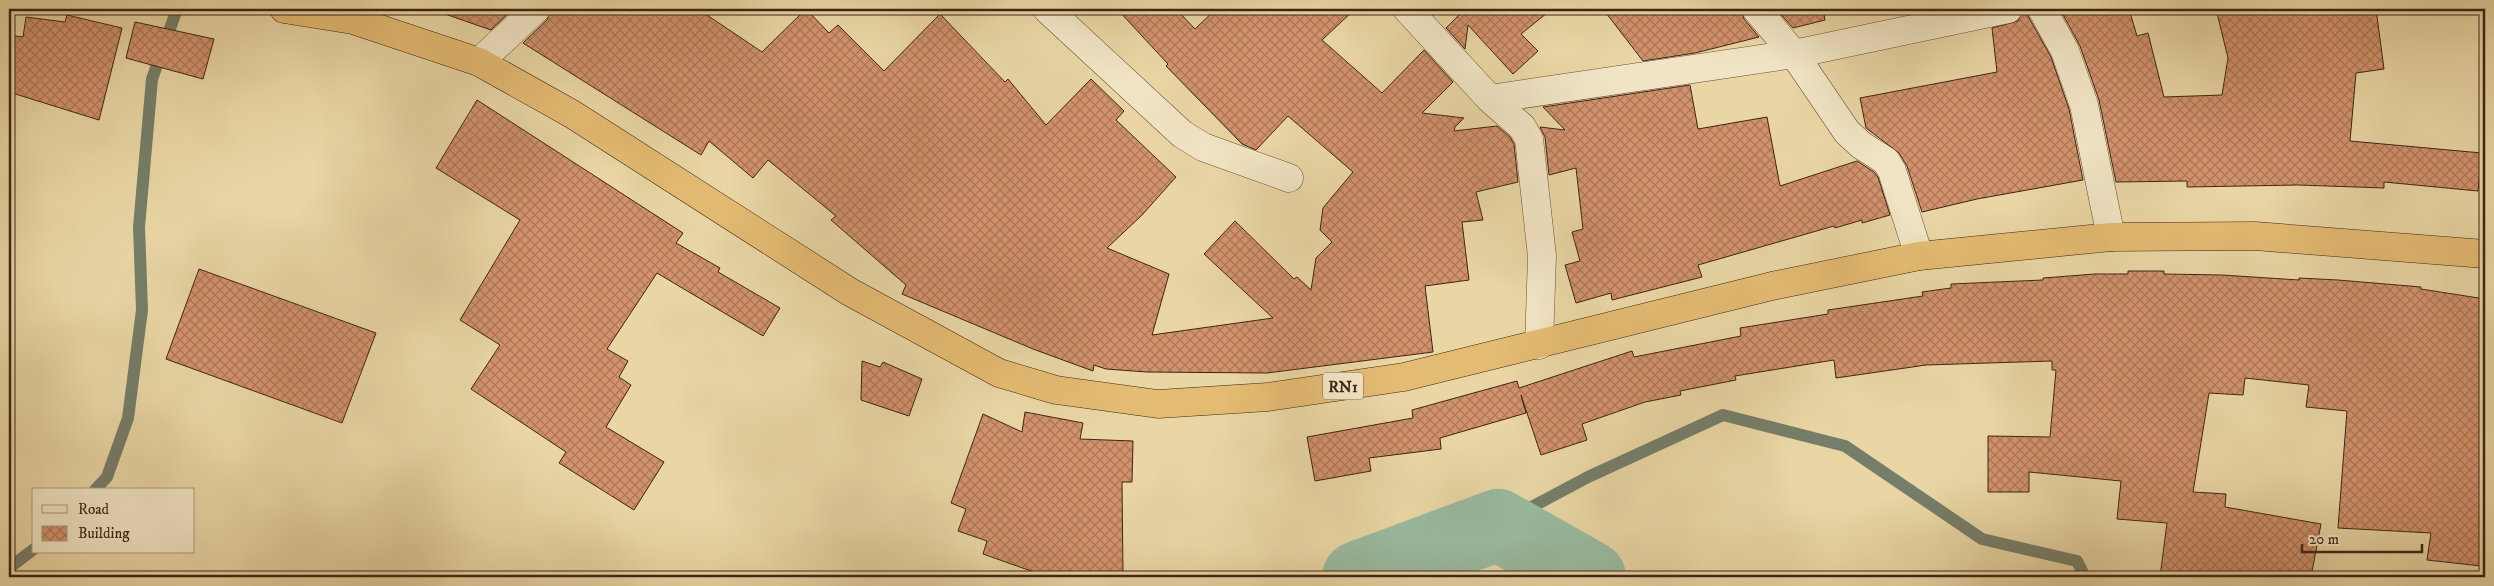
<svg xmlns="http://www.w3.org/2000/svg" width="2494" height="586" viewBox="0 0 2494 586" font-family="'IM FELL DW Pica',serif">
<style>
.lines{fill:none;stroke-linecap:round;stroke-linejoin:round}
.stream{stroke:#757e69;stroke-width:12}
.river{stroke:#99baa0;stroke-width:72}
.building{fill:url(#building-cross-hatch);stroke:#3f2416}
.street-casing{stroke:#6a503a;stroke-width:29}
.highway-casing{stroke:#3f2416;stroke-width:29}
.street{stroke:#f1e4c4;stroke-width:28}
.highway{stroke:#e4bb72;stroke-width:28}
.labels{text-anchor:middle;stroke-width:4;stroke-linejoin:round;paint-order:stroke}
.shield{fill:#f1e4c4;stroke:#745e4a;stroke-width:1}
.shield-label{font-size:16px;font-weight:bold;fill:#3f2416}
</style>
<defs>
<pattern id="building-cross-hatch" width="8" height="8" patternUnits="userSpaceOnUse" patternTransform="scale(1.25)"><rect width="8" height="8" fill="#d2926c"/><path d="M0 0l8 8M0 8l8-8" fill="none" stroke="#ac7758"/></pattern>
</defs>
<rect width="100%" height="100%" fill="#e9d6a4"/>
<filter id="stains"><feTurbulence type="fractalNoise" baseFrequency=".004" numOctaves="4"/><feColorMatrix values="0 0 0 0 .2 0 0 0 0 .09 0 0 0 0 .02 0 0 0 .5 -.17"/></filter>
<radialGradient id="worn" r=".72"><stop offset=".6" stop-color="#630" stop-opacity="0"/><stop offset="1" stop-color="#630" stop-opacity=".3"/></radialGradient>
<g class="lines">
<!-- stream -->
<path class="stream" d="M95,490L107,477L128,418L142,310L139,227L152,79L177,9
M1498,525L1588,477L1723,415L1845,446L1982,539L2077,561L2085,577
M9,568L34,549"/>
<!-- river -->
<path class="river" d="M1358,577L1498,525L1590,577"/>
</g>
<!-- building -->
<path class="building" d="M446,9H513L491,30L445,14Z
M551,9H698L762,52L806,9L829,33L838,25L884,71L940,14L1005,82L1008,79L1046,125L1091,79L1124,111L1116,120L1176,177L1142,215L1107,248L1169,274L1152,335L1273,318L1204,254L1235,221L1294,279L1297,277L1311,290L1316,258L1332,242L1320,230L1323,208L1353,172L1288,116L1256,150L1242,144L1166,66L1168,64L1117,9H1176L1195,29L1216,9H1355L1322,40L1382,93L1424,50L1453,82L1422,113L1464,118L1455,127L1454,131L1497,126L1510,137L1514,144L1518,182L1476,192L1483,220L1462,222L1469,280L1425,286L1433,352L1267,373L1147,372L1106,369L1094,365L1093,371L1033,349L902,294L906,285L831,220L836,216L768,160L753,178L709,141L701,155L523,43L547,20Z
M1454,9H1552L1521,34L1538,51L1513,74L1468,25L1465,49L1446,28L1459,15Z
M1603,9H1741L1744,19L1759,37L1695,53L1643,61Z
M1776,9H1823L1825,20L1793,28Z
M2023,9H2026L2028,16L2051,57L2069,109L2083,180L1977,199L1922,212L1907,166L1899,153L1866,128L1860,98L1997,72L1992,28L2018,21Z
M2060,9H2129L2137,36L2148,33L2164,97L2222,95L2228,58L2216,9H2376L2384,69L2356,73L2350,141L2482,153L2478,191L2384,182V188L2298,185L2187,187V181L2116,182L2099,100L2080,46Z
M67,15L122,28L99,120L9,92V35L23,37L26,17L65,22Z
M135,22L214,39L203,79L126,58Z
M1690,85L1698,129L1767,117L1780,186L1857,161L1874,172L1878,177L1890,215L1862,223V220L1835,228L1834,226L1698,265L1702,277L1612,300L1611,293L1576,303L1565,265L1580,261L1572,232L1583,229L1576,168L1549,175L1545,137L1540,127L1565,130L1543,107Z
M477,100L683,233L676,243L720,268L718,272L780,308L763,336L657,273L607,349L628,361L619,377L631,385L606,427L664,462L634,510L559,463L566,452L471,389L500,345L460,320L520,220L436,168Z
M199,269L376,333L342,423L166,359Z
M2128,271H2164V274L2222,275L2299,280V278L2338,280L2421,287V289L2485,299V530L2481,566L2427,560L2431,533L2338,528L2347,411L2306,407L2309,385L2245,378L2243,395L2209,393L2193,492L2226,494L2225,507L2321,524L2311,577H2160L2167,523L2117,519L2121,481L2029,472V492H1988V436L2050,437L2056,370H2052V361L1926,365L1836,378L1834,360L1735,376L1736,380L1680,391L1681,395L1645,402L1582,424L1587,440L1541,455L1521,395L1526,413L1440,438L1441,449L1369,458L1371,471L1315,481L1307,437L1413,418L1412,410L1517,381L1519,388L1632,351L1634,357L1741,336L1740,328L1828,314V310L1923,296L1922,292L1951,288V284L2043,280V278L2095,274H2128Z
M862,361L880,367L883,362L922,379L909,416L861,400Z
M1025,412L1083,423L1080,439L1133,441L1132,482H1122L1123,575L1048,577L983,554L987,541L958,531L966,509L951,503L983,414L1022,432Z"/>
<g class="lines">
<!-- street casing -->
<g class="street-casing">
<path id="street" d="M1047,9L1182,134L1203,147L1289,178
M1407,9L1490,99L1522,127L1529,139L1542,256L1539,345
M1756,9L1794,54L1847,132L1861,145L1886,161L1892,171L1919,256
M2042,9L2065,51L2084,105L2111,237
M479,62L536,9
M1490,99L1794,54L2008,9"/>
</g>
<!-- highway casing -->
<g class="highway-casing">
<path id="highway" d="M284,9L353,20L479,62L572,114L850,292L999,373L1056,390L1158,404L1268,397L1404,377L1772,286L1919,256L2111,237L2255,236L2485,254"/>
</g>
<!-- street -->
<use href="#street" class="street"/>
<!-- highway -->
<use href="#highway" class="highway"/>
</g>
<g class="labels">
<!-- shield labels -->
<rect class="shield" x="1323" y="372.5" width="40" height="27" rx="4"/>
<g class="shield-label">
<text x="1343" y="392">RN1</text>
</g>
</g>
<!-- margin -->
<rect width="2494" height="586" fill="none" stroke="#e9d6a4" stroke-width="30"/>
<rect x="10" y="10" width="2474" height="566" fill="none" stroke="#3f2416" stroke-width="2.5"/>
<rect x="15" y="15" width="2464" height="556" fill="none" stroke="#3f2416"/>
<!-- legend -->
<rect x="32" y="488" width="162" height="65" fill="#f1e4c4" stroke="#aa977e"/>
<rect x="42" y="505" width="25" height="8" fill="#f1e4c4" stroke="#aa977e"/>
<text x="78" y="514" font-size="15" fill="#3f2416">Road</text>
<rect x="42" y="526" width="25" height="15" fill="url(#building-cross-hatch)" stroke="#aa977e"/>
<text x="78" y="538" font-size="15" fill="#3f2416">Building</text>
<!-- scale -->
<path d="M2302 544v8h120v-8" fill="none" stroke="#3f2416" stroke-width="2.5"/>
<text x="2309" y="544" font-size="15" fill="#3f2416" stroke="#f1e4c4" stroke-width="4" paint-order="stroke">20 m</text>
<rect width="100%" height="100%" filter="url(#stains)"/>
<rect width="100%" height="100%" fill="url(#worn)"/>
</svg>
